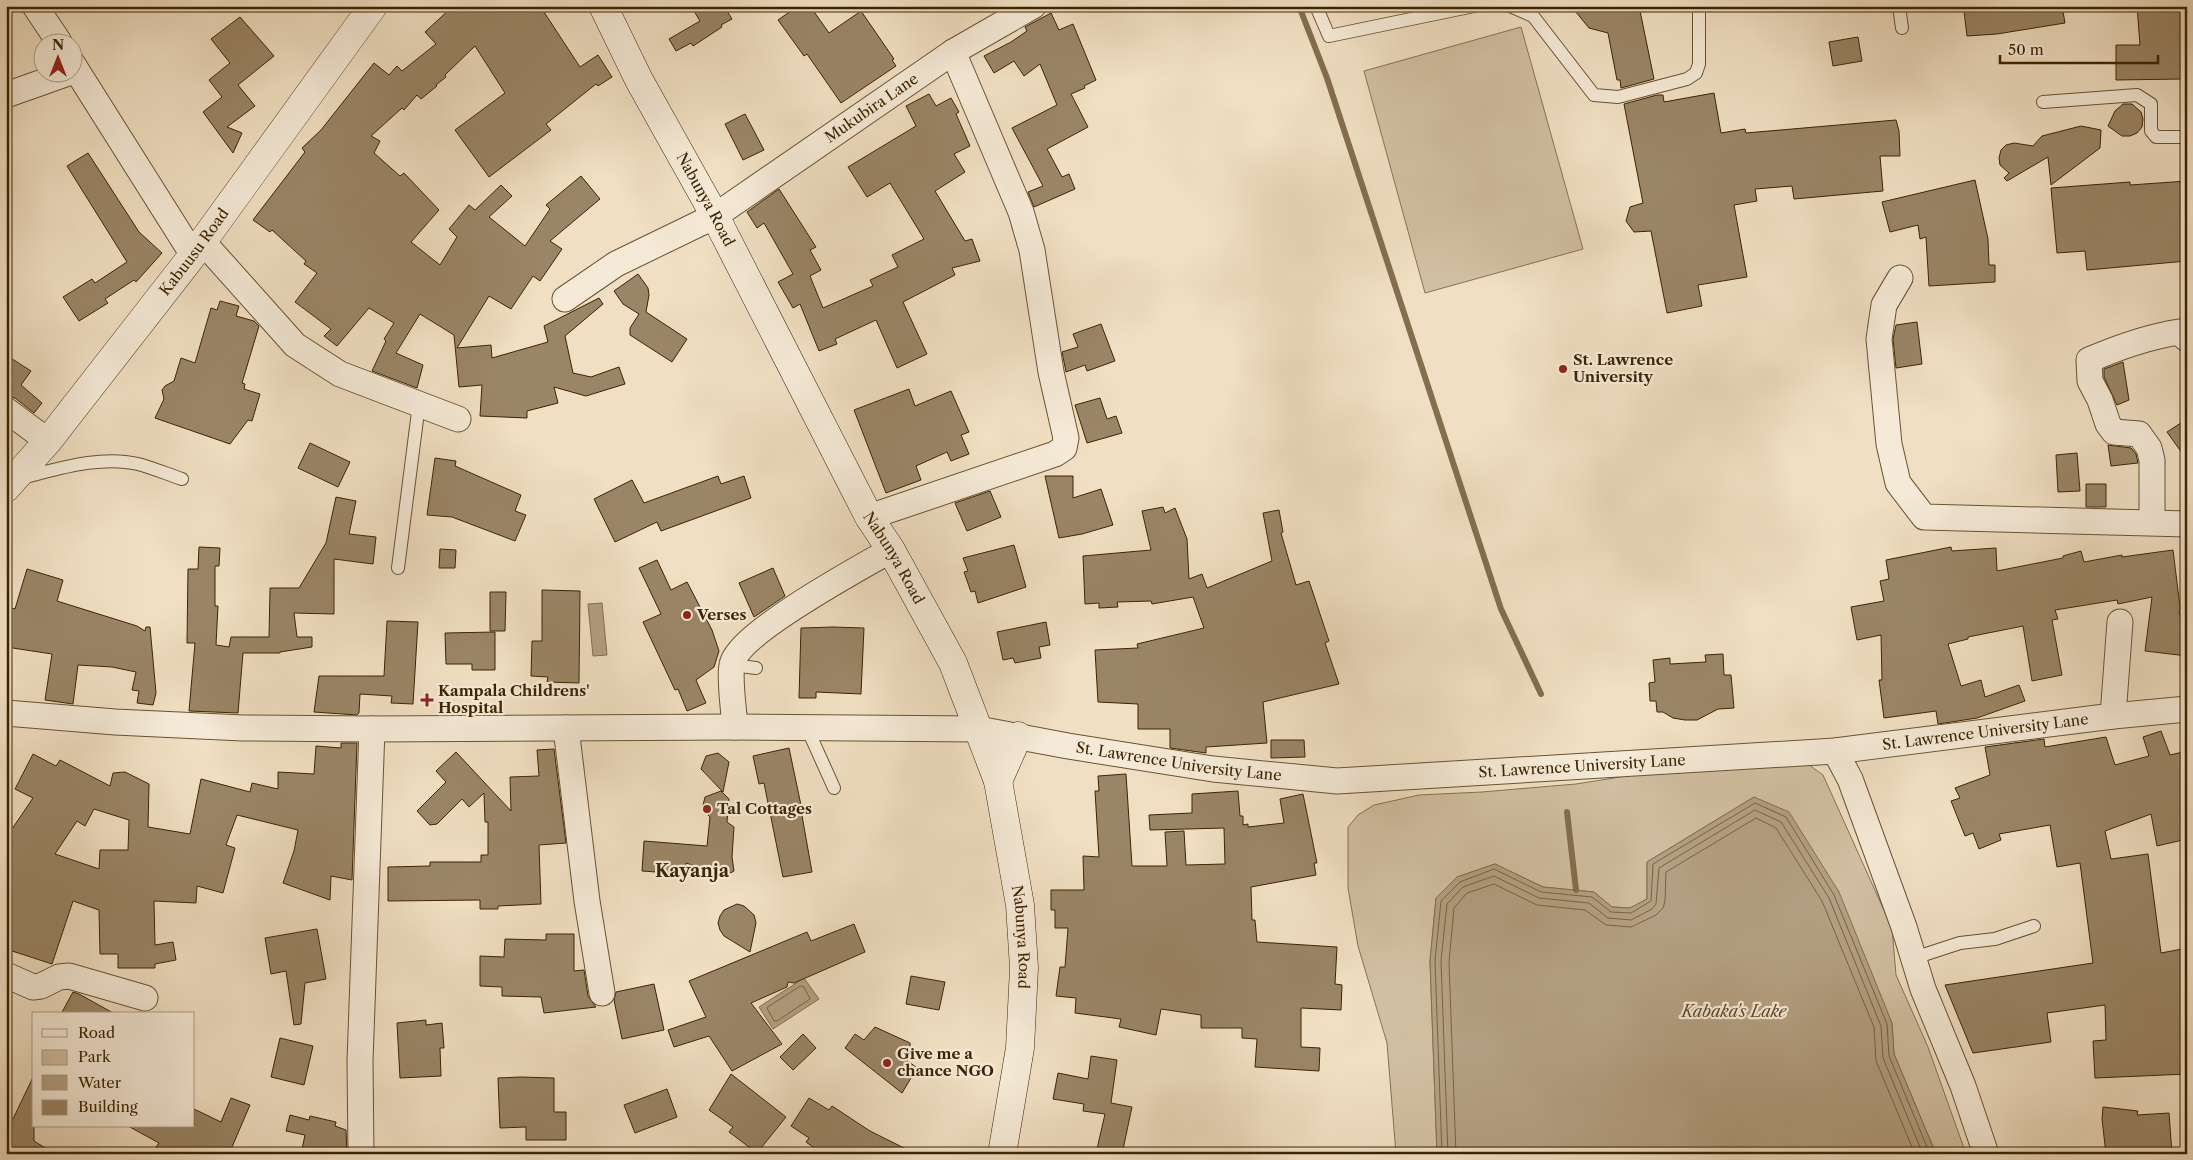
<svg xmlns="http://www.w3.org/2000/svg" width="2193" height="1160" viewBox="0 0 2193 1160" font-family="'Libre Caslon Text',serif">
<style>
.green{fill:#d1bfa1;stroke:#867252}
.water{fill:#b39f81;stroke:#836e4e}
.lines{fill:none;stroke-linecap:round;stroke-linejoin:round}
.shore{stroke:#786242;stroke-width:1}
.stream{stroke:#836e4e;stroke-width:6}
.building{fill:#9a8566;stroke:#3c2402;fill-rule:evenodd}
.service-casing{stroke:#695332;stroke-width:14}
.minor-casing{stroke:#695332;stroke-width:27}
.tertiary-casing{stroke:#695332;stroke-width:29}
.secondary-casing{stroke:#3c2402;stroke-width:29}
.service{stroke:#f5ead7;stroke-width:12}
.minor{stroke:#f5ead7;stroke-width:25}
.tertiary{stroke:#f5ead7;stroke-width:28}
.secondary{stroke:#f5ead7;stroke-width:28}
.poi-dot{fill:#8f2418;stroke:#f5ead7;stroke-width:2}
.labels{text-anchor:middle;stroke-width:4.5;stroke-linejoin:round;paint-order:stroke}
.street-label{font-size:15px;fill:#3c2402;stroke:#f5ead7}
.poi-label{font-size:15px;font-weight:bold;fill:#3c2402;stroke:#f5ead7;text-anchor:start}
.water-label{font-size:16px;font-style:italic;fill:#604928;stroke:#f5ead7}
.quarter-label{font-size:18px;font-weight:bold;fill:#3c2402;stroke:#f5ead7}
</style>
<rect width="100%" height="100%" fill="#f0dfc2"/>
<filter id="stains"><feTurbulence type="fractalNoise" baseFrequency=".004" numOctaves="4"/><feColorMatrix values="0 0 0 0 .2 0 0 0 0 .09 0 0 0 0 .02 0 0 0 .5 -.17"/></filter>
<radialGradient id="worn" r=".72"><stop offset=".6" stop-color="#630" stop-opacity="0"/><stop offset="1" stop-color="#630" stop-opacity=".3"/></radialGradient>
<!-- green -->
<path class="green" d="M1521,27L1583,249L1425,293L1364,71Z
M1805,762L1823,775L1892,928L1896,975L1928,1047L1966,1154H1936L1894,1054L1892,1023L1754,797L1647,862V899L1630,908L1612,907L1594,892L1543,887L1495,864L1457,877L1436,898L1430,961L1437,1154H1396L1387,1043L1358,946L1348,888V827L1358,815L1374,805L1419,795L1482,792L1576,784L1639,774Z"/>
<!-- water -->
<path class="water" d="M602,603L607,655L593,656L588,604Z
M1754,797L1789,812L1839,892L1892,1023L1894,1054L1936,1154H1437L1430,961L1436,898L1457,877L1495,864L1543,887L1594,892L1612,907L1630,908L1647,899V862Z
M804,978L819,999L773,1029L759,1007Z"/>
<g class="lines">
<!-- shore -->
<path class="shore" d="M801,986L804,987L810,999L777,1021H774L767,1008Z
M1442,1154L1435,961L1441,901L1460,882L1494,869L1541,892L1592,897L1611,912L1631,913L1651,901L1653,864L1755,803L1786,817L1834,895L1887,1024L1889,1056L1930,1154
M1448,1154L1441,961L1447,904L1463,887L1494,876L1539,898L1589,903L1608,918L1631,920L1652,909L1656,904L1659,868L1755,810L1781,822L1829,898L1881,1026L1883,1058L1923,1154
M1456,1154L1449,962L1454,908L1467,893L1494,884L1537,905L1585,910L1606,925L1631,927L1656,915L1663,908L1665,901L1666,872L1756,818L1776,828L1822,901L1874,1027L1876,1061L1915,1154"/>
<!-- stream -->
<path class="stream" d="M1299,6L1327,78L1501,609L1541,694
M1567,812L1576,890"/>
</g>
<!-- building -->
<path class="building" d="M453,6H540L580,67L598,55L612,77L598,86L596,84L546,124L551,130L489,177L455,130L505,93L475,46L445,75L446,77L436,85L437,86L421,99L417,95L404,110L402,108L371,136L380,141L374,153L400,176L404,173L439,210L411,242L440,265L457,237L449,229L469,205L475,210L501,185L512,196L489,217L525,246L550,209L546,205L581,176L600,199L550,241L562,249L540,281L533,276L511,309L489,296L457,348L491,345L492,358L548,342L544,326L599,298L603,304L565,336L573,373L591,377L619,367L625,384L586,396L554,387L558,403L527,411V418L480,416L482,385L459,387L454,335L420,314L396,353L423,365L417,388L372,371L386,341L384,339L394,323L369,308L337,346L324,336L331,329L295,302L317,273L304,264L306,261L272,230L270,232L253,220L305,152L302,148L321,130L374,63L389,75L397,66L402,71L436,44L425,32Z
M691,6H724L732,19L721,25L722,27L693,46L691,43L676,51L669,39L700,21Z
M798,6H810L829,33L861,11L894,59L892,60L896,66L841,103L807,54L804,56L778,20Z
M1571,6H1639L1654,79L1621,88L1620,80H1617L1608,33L1589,28Z
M1994,6H2062L2065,23L1997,34L1967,36L1964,11Z
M2137,6H2187V63H2181L2182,79L2116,80V45H2140Z
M1051,13L1059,30L1073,24L1096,80L1084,86L1085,88L1071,94L1088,127L1047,149L1062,177L1069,174L1075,189L1034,207L1028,192L1043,186L1012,128L1057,105L1040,64L1024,76L1014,61L994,73L984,56L1011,42L1027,31L1025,27Z
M240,17L274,56L238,85L255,106L227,127L242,133L233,153L203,112L222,97L209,80L230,63L211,39Z
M1858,37L1862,61L1833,66L1829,42Z
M1714,93L1721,133L1745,129L1746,133L1896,120L1899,131L1900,156H1880L1883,191L1794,199L1792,186L1755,189L1757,201L1734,205L1747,277L1698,285L1702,306L1667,313L1651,231L1634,232L1626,221L1630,207L1643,203L1624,104L1657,95H1663L1664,102Z
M929,94L936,106L951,98L959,112L956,114L970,146L954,154L965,172L935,191L965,241L972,239L980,261L952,268L955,275L903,302L927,354L897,368L876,320L835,339L837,344L819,351L800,304L793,308L778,282L793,274L764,223L757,228L747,212L779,189L816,247L810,250L821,270L810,276L823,308L873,286L870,280L898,267L892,255L924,239L890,183L867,197L848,167L916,126L906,106Z
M2123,104H2132L2141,112L2143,119L2142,127L2137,133L2130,136H2122L2108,126L2115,111Z
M745,114L764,150L743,160L725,124Z
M2081,126L2101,130L2100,148L2051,185L2048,157L2007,181L2004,178L2009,173L2000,165L1999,158L2001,150L2006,145L2014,143L2033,146L2042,136Z
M88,153L139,232L162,253L136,282L134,280L105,299L108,303L79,321L63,297L92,279L95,283L127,262L67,166Z
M1975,180L1988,239L1989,265H1995V282L1929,286L1926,237L1920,239L1918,225L1890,232L1882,202Z
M2187,181V261L2087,270L2085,251L2057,253L2051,188L2130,182V185Z
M638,274L648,288L649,295L646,312L687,339L672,362L630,335V328L639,314L623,304L614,291Z
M220,301L239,306L236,316L254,321L259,326L242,383L245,384L244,389L260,394L252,421L248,420L230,444L155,418L164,399L162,390L165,386L174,381L181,358L195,363L211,308L217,310Z
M1917,322L1922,364L1896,368L1893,339L1896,325Z
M1101,324L1115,361L1087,371L1085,365L1066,372L1062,352L1078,347L1073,334Z
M6,355L31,371L21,385L42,403L34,413L15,398L6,396Z
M2123,362L2129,400L2117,405L2104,377V369Z
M909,389L915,406L951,391L969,432L961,435L969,454L951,461L947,452L916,466L921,480L886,493L854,410Z
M1100,398L1107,419L1116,416L1122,433L1087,443L1075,405Z
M2187,419V460L2167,432Z
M310,443L350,462L338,487L298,468Z
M2108,445L2131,448L2136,454L2138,463L2111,466Z
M2077,453L2080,491L2058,492L2056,455Z
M435,458L456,461L455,466L521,495L515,511L526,515L515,541L452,517L427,515Z
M718,476L721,484L744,476L751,498L661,531L657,522L615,542L594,499L632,480L644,503Z
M1045,476H1073V498L1101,489L1113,525L1082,534L1059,538Z
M2086,484H2106V507H2086Z
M990,491L1001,517L967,531L955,503Z
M336,497L356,501L349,534L376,537L373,564L334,559V614L294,613L297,637H312V647L280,652V653H243L238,713L189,711L195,643H187L188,569H198L199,547L220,548L219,566H215V606H218L216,645L229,647L231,637H269L270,588H299L326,543Z
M1163,507L1165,513L1175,508L1187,539L1189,579L1202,574L1207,588L1272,561L1263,513L1279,510L1283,532L1281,533L1296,585L1309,581L1329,641L1325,643L1339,684L1263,702L1267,743L1206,747V753L1170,748V729H1138V704L1098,702L1095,650L1138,648L1137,644L1204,628L1193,597L1152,604L1151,601L1117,602L1118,607L1099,608V603L1085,604L1083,556L1151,550L1142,511Z
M1014,545L1026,587L978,603L975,591L971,592L964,572L968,571L963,558Z
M1951,547L1952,551L1996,548L1997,571L2063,558V556L2081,551L2084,562L2122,555V557L2173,550L2180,607L2179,614L2187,615V656L2145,651L2152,597L2118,604L2117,600L2055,610L2058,619L2052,620L2062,675L2032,681L2023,626L1968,637V639L1948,644L1961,686L1981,680L1985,697L2019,685L2025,701L1977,718L1938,724L1936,711L1884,718L1879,680H1882L1881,635L1857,640L1851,607L1884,601L1880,581L1889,579L1886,560Z
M440,549L456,550L455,568H439Z
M657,560L671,590L687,582L712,630L719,651L714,667L696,680L706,703L687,711L678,689L675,690L643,622L661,614L639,568Z
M773,568L785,596L754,617L739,583Z
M27,569L63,580L57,601L137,626L145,631L146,627H150L156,693L153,705L137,703L139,691L132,690L136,672L112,667L78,665L73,704L45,700L52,654L6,647V629L12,608L15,609Z
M542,590L580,591L579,683L547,682L548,677L531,676L532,641H542Z
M490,592H506L505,631H490Z
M387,621L418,622L413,704L391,703L392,696L360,694L359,713L357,715L314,712L319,676H384Z
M1046,622L1050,645L1039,647L1041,658L1015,663L1013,658L1003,660L997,632Z
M833,627L864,628L861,694L816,692V698H799L801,628Z
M495,632V670H472V664H446L445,633Z
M1723,654L1724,675H1731L1734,708L1718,709L1697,720H1685L1673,718L1663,712H1657L1656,701H1650L1649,683L1655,682L1653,660L1670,658V664L1706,662L1705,655Z
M2161,731L2170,755L2187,751V839L2157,846L2151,814L2105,831L2111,859L2148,854L2161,953L2182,949L2187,983V1074L2095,1078L2093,1041L2106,1040L2105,1005L2047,1013L2051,1042L1973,1053L1945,985L2093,963L2080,863L2057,867L2050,825L1999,834L2001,840L1979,849L1973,833L1965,836L1951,801L1960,798L1955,788L1990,775L1985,747L2044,739L2045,747L2106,737L2115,765L2149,756L2143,737Z
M1271,740H1304L1305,757L1271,758Z
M341,743H357L352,880L331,876L330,900L283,883L294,851L298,830L237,815L226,845L235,848L223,893L197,886L196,903L154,901L155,945L173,942L176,960L155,964V968H118V954H100L99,910L73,901L52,964L6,949V826L12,829L33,798L15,789L33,754L56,766L60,760L110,786L113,773L125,772L149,784L148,827L190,834L201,779L250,792L252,783L278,789V772L314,774L316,746L341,748ZM94,809L129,820L128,850H100L99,869L55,854L77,821L85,826Z
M789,748L802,810H801L812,872L783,877L764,783L759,784L753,756Z
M554,749L566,843L539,845L541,904L498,906V909H480V900L388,901V867L430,866V862H481V855H488V822H485L484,793L469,807L462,799L437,824L430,825L417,811L446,782L436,771L456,752L511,811L510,777L539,776L537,750Z
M718,753L729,762L723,792L701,769L706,756Z
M1126,774L1132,866H1167L1165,832L1184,831L1186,865L1225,864L1224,828L1150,830L1149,815L1192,813V794L1238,791L1240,816H1243V825L1248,824V827L1284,823L1280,799L1303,794L1317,863H1314L1316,875L1251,887L1252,920H1255L1257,942L1337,947L1335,984L1342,985L1341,1010L1301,1008V1047L1320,1048L1319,1071L1255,1067L1257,1039L1242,1038V1028H1201V1015L1161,1009L1156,1035L1119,1027L1121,1019L1075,1013L1076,998L1056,996L1060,967H1065L1068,928H1055V910H1051V890H1084L1083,856L1099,857L1095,791H1099L1098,776Z
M721,791L729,799L727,822L734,827L732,857L734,871L724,877L686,863L685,874L642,871L644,841L707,846L710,817L702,809L705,797Z
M737,904L744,906L754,915L756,923L750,952L724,936L720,930L718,923L720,916L724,910Z
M854,924L865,952L794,983L788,982L787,987L751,1003L782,1044L732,1071L709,1036L674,1047L668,1030L706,1017L689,981L807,932L811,941Z
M317,929L326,979L305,983L301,1024L294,1025L286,971L271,974L265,938Z
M546,934H574V971L584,970L588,996L596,1007L544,1013L541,997L502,996V987L480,986V956L504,957L505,939L546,940Z
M911,976L945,982L939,1010L906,1004Z
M654,984L664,1030L622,1039L614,1000L616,992Z
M73,992L79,994L115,1014H61Z
M426,1020V1025L442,1023L444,1048H440L441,1076L400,1078L397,1023Z
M875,1027L910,1043V1050L904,1058L917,1068L902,1093L845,1048L855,1034L864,1040Z
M803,1034L816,1048L793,1070L780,1057Z
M280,1038L313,1046L304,1085L271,1077Z
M1091,1056L1117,1060L1111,1103L1132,1107L1122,1154L1097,1149L1105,1114L1083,1111L1084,1104L1053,1099L1058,1073L1088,1079Z
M731,1074L786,1117L757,1153L729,1132L733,1127L709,1110Z
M34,1075V1141L55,1154H6V1117L12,1121Z
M521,1077L554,1078V1112H566V1140H526V1127L500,1128L498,1078Z
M667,1089L677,1117L635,1133L624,1105Z
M231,1098L250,1105L229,1154H169L156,1147L159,1143L128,1126H194V1109L221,1122Z
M809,1098L829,1110L832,1106L870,1131L916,1154H823L806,1142L809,1138L791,1126Z
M2103,1107L2138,1111L2137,1115L2169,1113L2172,1154H2106L2102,1119Z
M290,1115L309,1120L310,1116L336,1122L335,1126L346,1130L347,1154H301L305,1135L286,1131Z"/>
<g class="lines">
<!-- service casing -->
<g class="service-casing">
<path id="service" d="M1316,6L1329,36L1474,6
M1510,6L1533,16L1594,95L1618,97L1687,79L1696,73L1699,64V6
M1899,6L1902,28
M2043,102L2137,95L2151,104V131L2156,137H2187
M21,478C58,469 100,455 138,464C153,468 167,474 182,479
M398,568L419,404
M732,665L756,668
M807,728L834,788
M1914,958L1960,943L1995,939L2034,926"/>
</g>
<!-- minor casing -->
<g class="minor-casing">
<g id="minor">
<path d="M35,6L59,42"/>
<path d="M72,63L193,255"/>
<path d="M6,95L71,72"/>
<path d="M203,242L295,345L340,374L458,419"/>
<path d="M1900,278L1884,305L1879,339L1889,444L1898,483L1924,517L2187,524"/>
<path id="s1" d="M565,299L616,264L715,216L953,52L1033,6"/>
<path d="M6,410L48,441"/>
<path d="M869,517L1055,454L1064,448L1066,438L1051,372L1032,250L1021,212L953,52"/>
<path d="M2152,522V460L2149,448L2139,434L2114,432L2108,424L2100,400L2090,381L2089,360C2119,347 2147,337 2179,332L2187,339"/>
<path id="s2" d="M6,713L115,722L243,728L372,729L735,727L978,729L1068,746L1213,769L1337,781L1835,751L2113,716L2187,709"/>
<path d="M2113,716L2120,622"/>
<path d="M735,727C734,711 729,679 732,665C737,634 861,567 891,550"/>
<path d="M566,728L587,901L602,993"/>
<path d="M1835,751L1850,779L1904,927L1923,989L1963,1086L1986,1154"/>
<path d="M6,975L33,987L41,986L59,977L69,976L145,998"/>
<path d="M361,1154L360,1061L372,729"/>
</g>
</g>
<!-- tertiary casing -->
<g class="tertiary-casing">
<g id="tertiary">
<path id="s3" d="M6,488L48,441L193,255L373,6"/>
</g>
</g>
<!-- secondary casing -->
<g class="secondary-casing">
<g id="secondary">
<path id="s4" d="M603,6L639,80L715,216L869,517L891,550L953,663L998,781L1020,905L1024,968L1020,1048L1002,1154"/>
<path d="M998,781L1018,736"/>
</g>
</g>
<!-- service -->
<use href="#service" class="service"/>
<!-- minor -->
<use href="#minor" class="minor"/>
<!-- tertiary -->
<use href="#tertiary" class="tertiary"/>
<!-- secondary -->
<use href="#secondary" class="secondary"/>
</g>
<!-- markers -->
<g class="poi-dot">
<circle cx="1563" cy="369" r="5"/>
<circle cx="687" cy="615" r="5"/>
<path d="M424.5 692.5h5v5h5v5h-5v5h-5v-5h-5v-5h5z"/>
<circle cx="707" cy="809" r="5"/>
<circle cx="887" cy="1063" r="5"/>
</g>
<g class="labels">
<!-- street labels -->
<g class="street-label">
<text dy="5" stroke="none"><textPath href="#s1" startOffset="362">Mukubira Lane</textPath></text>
<text dy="5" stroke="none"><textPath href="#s4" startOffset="219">Nabunya Road</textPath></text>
<text dy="5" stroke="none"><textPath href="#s3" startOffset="302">Kabuusu Road</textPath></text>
<text dy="5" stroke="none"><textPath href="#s4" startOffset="624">Nabunya Road</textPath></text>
<text dy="5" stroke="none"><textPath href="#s2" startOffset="1986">St. Lawrence University Lane</textPath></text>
<text dy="5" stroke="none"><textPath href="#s2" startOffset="1176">St. Lawrence University Lane</textPath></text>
<text dy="5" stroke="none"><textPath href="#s2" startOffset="1581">St. Lawrence University Lane</textPath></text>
<text dy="5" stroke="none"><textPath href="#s4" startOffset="1029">Nabunya Road</textPath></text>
</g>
<!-- poi labels -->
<g class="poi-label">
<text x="1573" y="365">St. Lawrence<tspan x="1573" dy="17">University</tspan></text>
<text x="697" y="620">Verses</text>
<text x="438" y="696">Kampala Childrens'<tspan x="438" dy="17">Hospital</tspan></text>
<text x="717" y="814">Tal Cottages</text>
<text x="897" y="1059">Give me a<tspan x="897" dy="17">chance NGO</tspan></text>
</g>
<!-- water labels -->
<g class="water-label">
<text x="1734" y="1017">Kabaka's Lake</text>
</g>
<!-- quarter labels -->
<g class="quarter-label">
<text x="692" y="877">Kayanja</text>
</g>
</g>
<!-- margin -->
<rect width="2193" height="1160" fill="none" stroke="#f0dfc2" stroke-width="25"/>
<rect x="8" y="8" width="2178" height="1145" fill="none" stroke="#3c2402" stroke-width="2.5"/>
<rect x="12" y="12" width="2168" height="1135" fill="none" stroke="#3c2402"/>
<!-- legend -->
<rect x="32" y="1012" width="162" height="115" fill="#f5ead7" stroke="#ab9b82"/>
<rect x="42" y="1029" width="25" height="8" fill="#f5ead7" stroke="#ab9b82"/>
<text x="78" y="1038" font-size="15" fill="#3c2402">Road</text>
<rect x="42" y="1050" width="25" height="15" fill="#d1bfa1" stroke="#ab9b82"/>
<text x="78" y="1062" font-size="15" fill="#3c2402">Park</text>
<rect x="42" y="1075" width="25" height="15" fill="#b39f81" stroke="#ab9b82"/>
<text x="78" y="1088" font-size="15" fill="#3c2402">Water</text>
<rect x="42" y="1100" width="25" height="15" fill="#9a8566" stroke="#ab9b82"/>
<text x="78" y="1112" font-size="15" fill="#3c2402">Building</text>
<!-- north arrow -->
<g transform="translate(58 58)"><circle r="24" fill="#f5ead7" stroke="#ab9b82"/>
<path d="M0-4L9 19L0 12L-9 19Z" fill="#8f2418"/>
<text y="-8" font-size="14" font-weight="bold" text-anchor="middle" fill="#3c2402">N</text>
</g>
<!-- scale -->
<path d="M2000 55v8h158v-8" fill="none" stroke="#3c2402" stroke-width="2.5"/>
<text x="2008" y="55" font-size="15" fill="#3c2402" stroke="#f5ead7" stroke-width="4" paint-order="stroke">50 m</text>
<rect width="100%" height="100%" filter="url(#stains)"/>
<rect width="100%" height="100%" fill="url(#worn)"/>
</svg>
